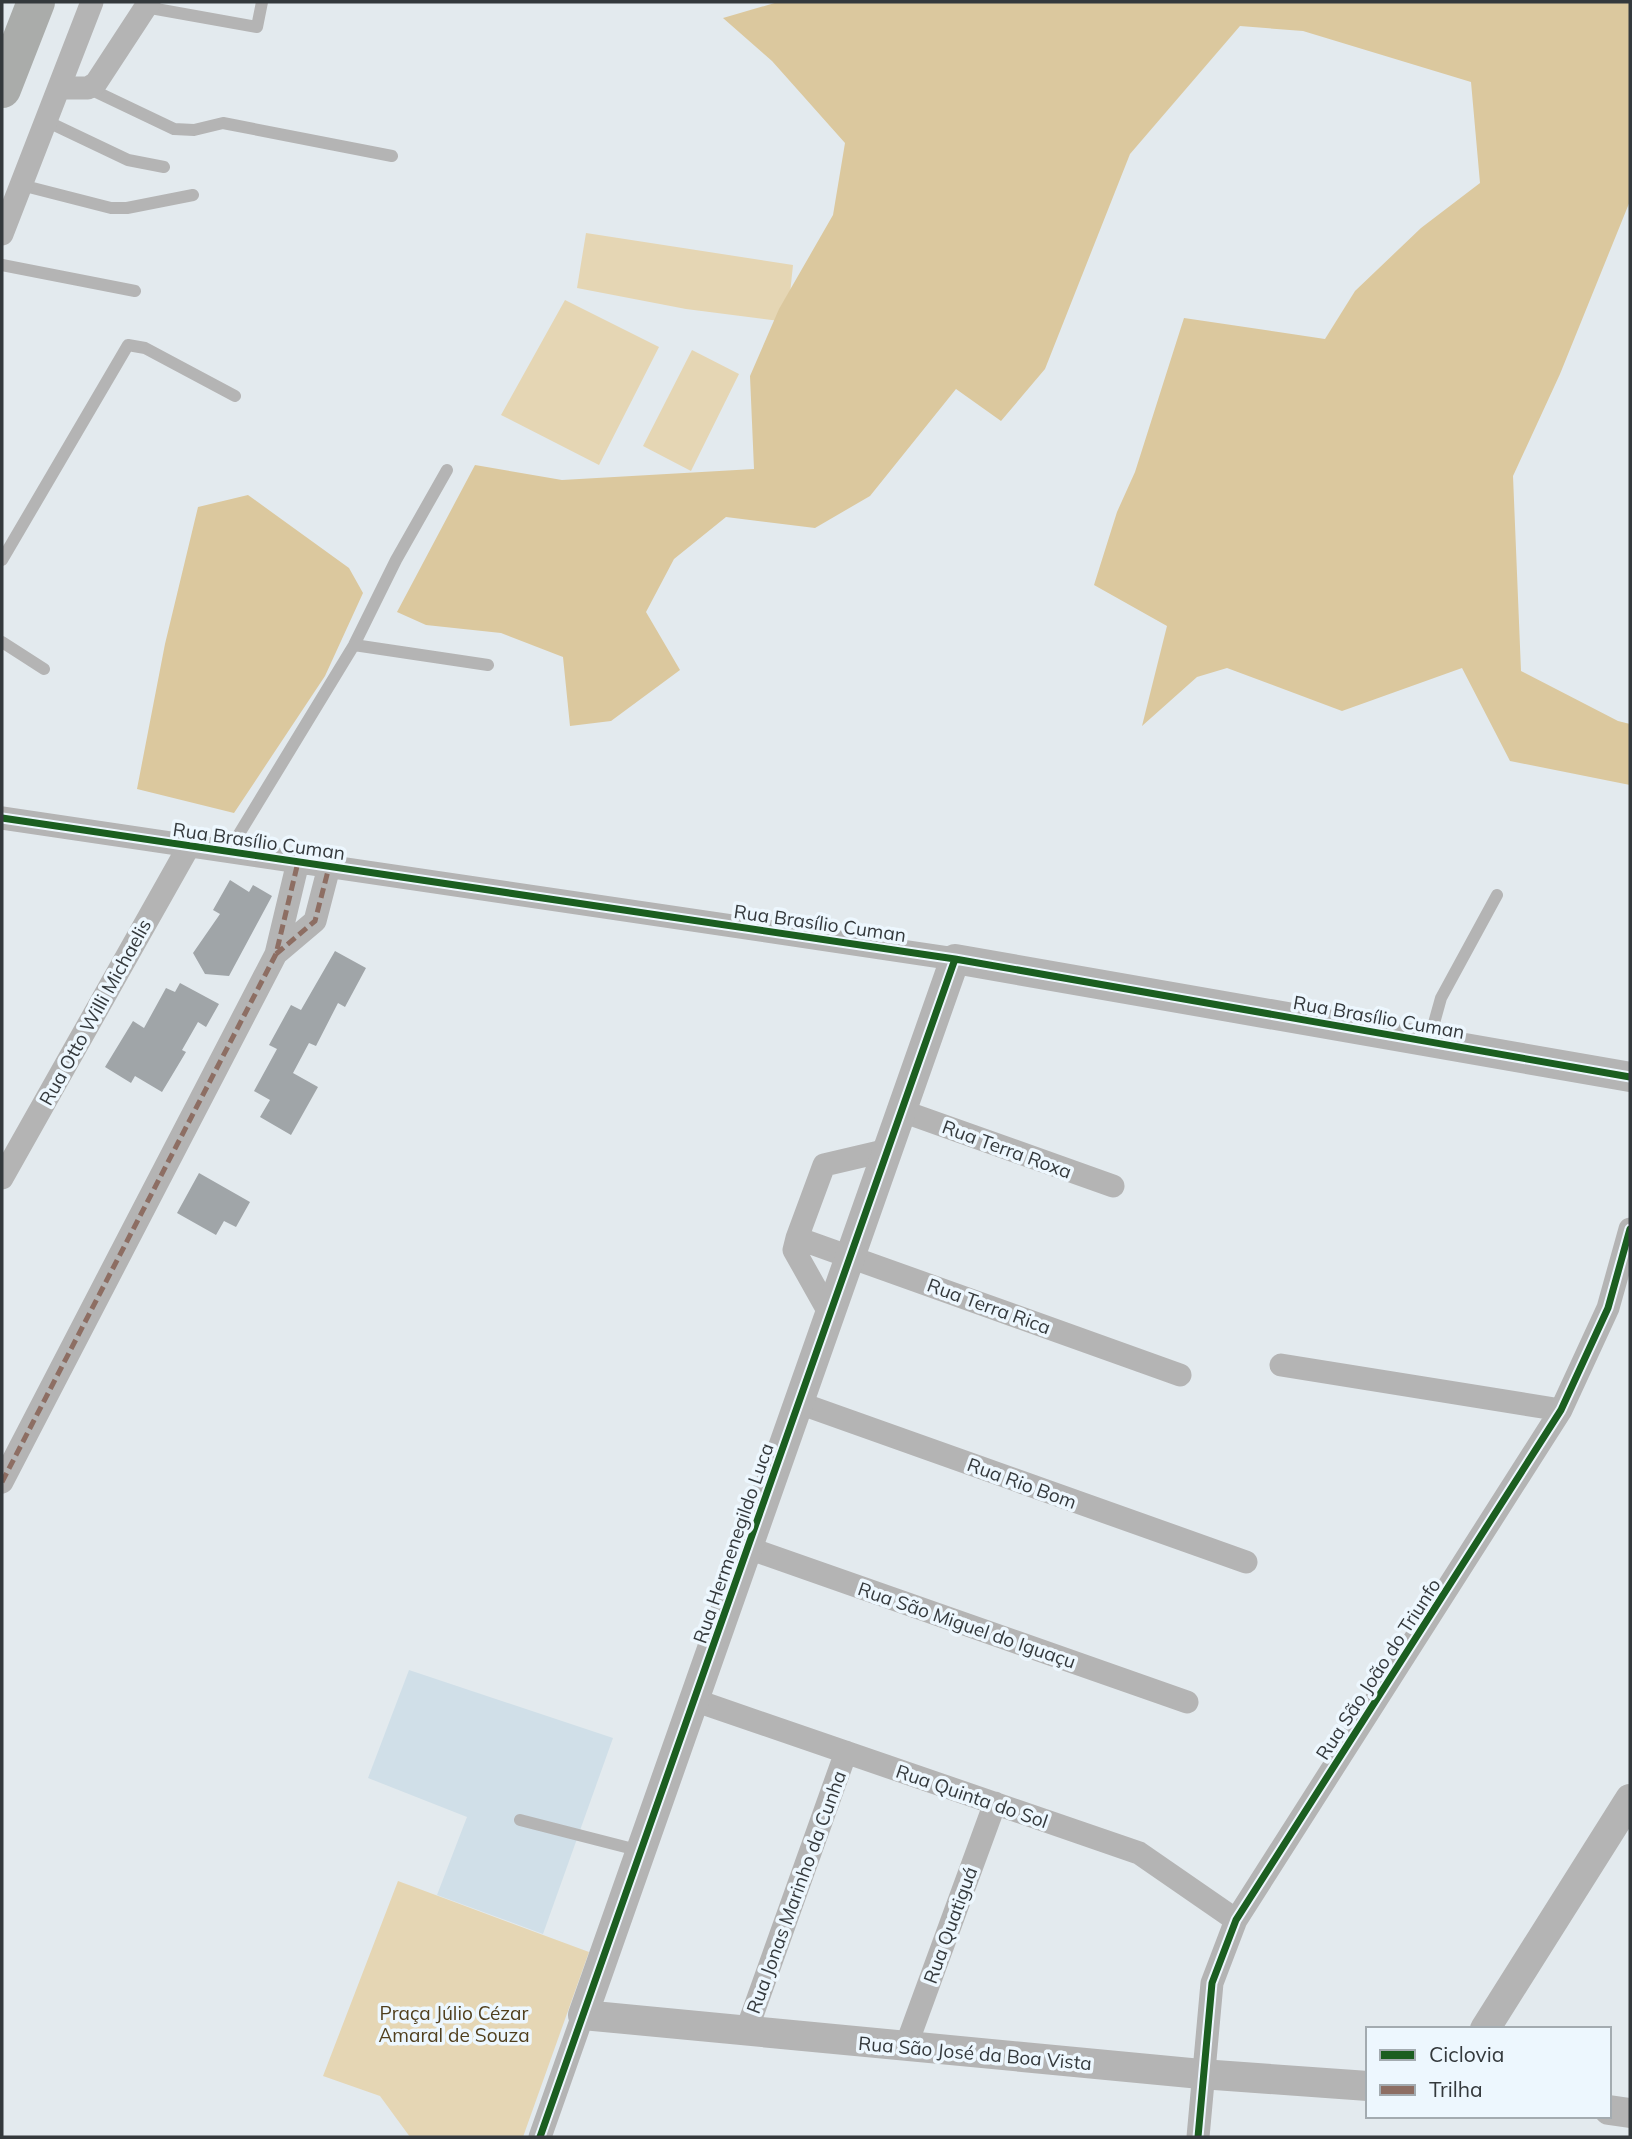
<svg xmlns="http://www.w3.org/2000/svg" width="1632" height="2139" viewBox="0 0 1632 2139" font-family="Mulish,sans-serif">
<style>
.built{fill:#d0dfe8}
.green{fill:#e5d6b4}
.forest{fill:#dbc89e}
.building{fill:#a0a5a8}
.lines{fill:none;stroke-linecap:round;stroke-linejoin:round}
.service{stroke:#b4b4b4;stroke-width:12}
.minor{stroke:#b4b4b4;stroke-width:23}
.tertiary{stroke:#b4b4b4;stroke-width:30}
.trunk{stroke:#aaacaa;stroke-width:38}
.quiet{stroke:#8d6e63;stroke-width:5;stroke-dasharray:10 5;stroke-linecap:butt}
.cycleway-casing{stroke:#edf7fe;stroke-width:11}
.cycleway{stroke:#1b5e20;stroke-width:7}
.labels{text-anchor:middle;stroke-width:7;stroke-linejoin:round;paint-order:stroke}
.street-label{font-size:19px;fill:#34393c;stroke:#edf7fe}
.park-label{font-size:19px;fill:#503f1d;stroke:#edf7fe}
</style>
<rect width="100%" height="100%" fill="#e3eaee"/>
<!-- built -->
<path class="built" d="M409,1670L613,1738L543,1934L437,1895L467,1817L368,1778Z"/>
<!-- green -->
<path class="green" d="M586,233L793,265L787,322L686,309L577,288Z
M565,300L659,347L599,465L501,415Z
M692,350L739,374L691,471L643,446Z
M398,1881L589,1952L523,2137H410L380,2096L323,2076Z"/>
<!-- forest -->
<path class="forest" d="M778,2H1630V201L1560,374L1513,476L1521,671L1618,721L1630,724V785L1510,761L1462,668L1342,711L1227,668L1197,677L1142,726L1167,626L1094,585L1117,512L1135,472L1184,318L1325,339L1355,291L1421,228L1480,183L1471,82L1303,31L1240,26L1130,154L1045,369L1001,421L956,389L870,496L815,528L726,517L674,559L646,612L680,670L611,721L570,726L563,657L501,633L426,625L397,612L475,465L562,480L754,469L750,376L779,309L833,215L845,143L772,61L723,18Z
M248,495L349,568L363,593L325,676L234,813L137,789L165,644L198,507Z"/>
<!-- building -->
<path class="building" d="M230,880L249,892L253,885L272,896L229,976L205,974L193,953L220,914L213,910Z
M335,951L366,968L345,1007L338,1003L316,1046L309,1043L293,1073L318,1087L291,1135L260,1117L270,1100L254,1091L277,1049L269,1045L291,1005L301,1010Z
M180,983L219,1004L206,1027L198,1022L182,1050L186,1052L162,1092L135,1076L131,1083L105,1067L133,1021L144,1028L166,988L175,992Z
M199,1173L250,1202L236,1227L224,1221L216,1235L177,1213Z"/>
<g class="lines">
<!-- service -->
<path class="service" d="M145,7L257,27L262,2
M88,88L174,129L194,130L223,123L392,156
M46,121L128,160L164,167
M21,185L111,208H127L193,195
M2,265L135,291
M2,560L128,345L145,348L235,396
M2,642L44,669
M354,645L488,665
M228,852L354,645L396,560L447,470
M1429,1041L1441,998L1497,895
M520,1820L641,1851"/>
<!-- minor -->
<path class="minor" d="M59,88H88L96,83L149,2
M2,234L92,2
M2,818L955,959
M276,954L315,921L329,867
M902,1111L1113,1186
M2,1178L189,846
M797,1238L1180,1375
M830,1314L794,1250L797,1238L824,1165L888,1150
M1281,1365L1561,1410
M799,1403L1246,1562
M2,1482L276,954L298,862
M748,1548L1187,1702
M694,1700L1139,1853L1236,1920
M746,2032L846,1752
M906,2046L995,1803
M540,2137L583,2015
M1198,2137L1212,1983L1236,1920L1561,1410L1608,1308L1630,1229"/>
<!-- tertiary -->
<path class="tertiary" d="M1485,2029L1630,1799
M1368,2086L1201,2074L583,2015L955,959L1630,1077
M1609,2110L1630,2113"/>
<!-- trunk -->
<path class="trunk" d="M2,89L36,2"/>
<!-- quiet -->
<path class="quiet" d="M276,954L315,921L329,867
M2,1482L276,954L298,862"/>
<!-- cycleway casing -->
<g class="cycleway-casing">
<path id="cycleway" d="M2,818L955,959L1630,1077
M540,2137L955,959
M1198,2137L1212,1983L1236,1920L1561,1410L1608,1308L1630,1229"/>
</g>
<!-- cycleway -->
<use href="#cycleway" class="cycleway"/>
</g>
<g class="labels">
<!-- street labels -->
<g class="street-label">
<text transform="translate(259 841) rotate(8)" y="7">Rua Brasílio Cuman</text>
<text transform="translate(820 923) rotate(8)" y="7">Rua Brasílio Cuman</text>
<text transform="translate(95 1012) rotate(-61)" y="7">Rua Otto Willi Michaelis</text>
<text transform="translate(1379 1017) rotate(10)" y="7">Rua Brasílio Cuman</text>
<text transform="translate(1007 1149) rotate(20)" y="7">Rua Terra Roxa</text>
<text transform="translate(989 1306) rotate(20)" y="7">Rua Terra Rica</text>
<text transform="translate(1022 1483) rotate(20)" y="7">Rua Rio Bom</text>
<text transform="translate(733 1543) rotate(-71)" y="7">Rua Hermenegildo Luca</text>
<text transform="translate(967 1625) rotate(19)" y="7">Rua São Miguel do Iguaçu</text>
<text transform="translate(1378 1669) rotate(-57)" y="7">Rua São João do Triunfo</text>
<text transform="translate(972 1796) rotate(19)" y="7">Rua Quinta do Sol</text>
<text transform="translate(796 1892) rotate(-70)" y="7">Rua Jonas Marinho da Cunha</text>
<text transform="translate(950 1925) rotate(-70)" y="7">Rua Quatiguá</text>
<text transform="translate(975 2053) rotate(5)" y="7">Rua São José da Boa Vista</text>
</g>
<!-- park labels -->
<g class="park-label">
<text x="454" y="2020">Praça Júlio Cézar<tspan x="454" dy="22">Amaral de Souza</tspan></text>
</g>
</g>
<!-- border -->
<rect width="1632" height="2139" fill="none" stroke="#34393c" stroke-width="7"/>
<!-- legend -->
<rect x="1366" y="2027" width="245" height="91" fill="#edf7fe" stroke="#a3abb0" stroke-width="2"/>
<rect x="1380" y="2050" width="35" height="10" fill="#1b5e20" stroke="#a3abb0" stroke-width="2"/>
<text x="1429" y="2062" font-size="21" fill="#34393c">Ciclovia</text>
<rect x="1380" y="2085" width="35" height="10" fill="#8d6e63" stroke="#a3abb0" stroke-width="2"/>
<text x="1429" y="2097" font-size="21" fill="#34393c">Trilha</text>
</svg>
